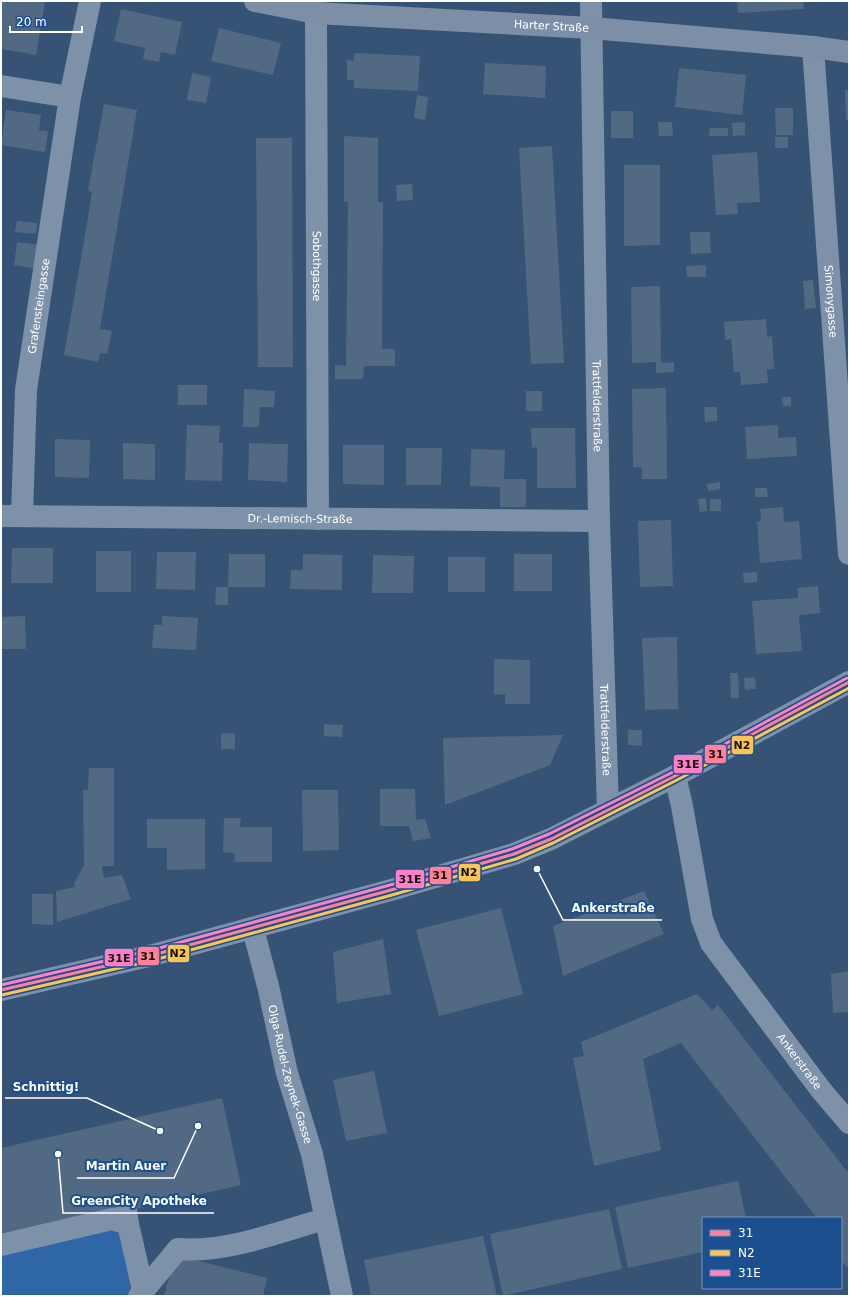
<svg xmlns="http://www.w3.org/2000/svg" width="850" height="1297" viewBox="0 0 850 1297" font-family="'DejaVu Sans',sans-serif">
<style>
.green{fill:#2f66a5}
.building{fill:#526984}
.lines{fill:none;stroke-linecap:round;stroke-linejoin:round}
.minor{stroke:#7d92a8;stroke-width:22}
.major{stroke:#7d8ea7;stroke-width:22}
.bus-1-casing{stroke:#1b4f8f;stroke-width:6}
.bus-2-casing{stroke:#1b4f8f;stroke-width:6}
.bus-3-casing{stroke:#1b4f8f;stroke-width:6}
.bus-1{stroke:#ff8098;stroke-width:3}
.bus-2{stroke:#fcc553;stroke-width:3}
.bus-3{stroke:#ff80c5;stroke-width:3}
.labels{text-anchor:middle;stroke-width:4;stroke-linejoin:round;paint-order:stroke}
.street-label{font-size:11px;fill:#fff;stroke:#1b4f8f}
.leader{fill:none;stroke:#fff;stroke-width:1.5}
.callout-dot{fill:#fff;stroke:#1b4f8f;stroke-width:1.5}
.callout-label{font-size:12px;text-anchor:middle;font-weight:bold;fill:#fff;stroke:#1b4f8f;stroke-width:4;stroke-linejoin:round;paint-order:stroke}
.line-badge{stroke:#1b4f8f;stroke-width:1.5}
.pale-badge-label{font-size:11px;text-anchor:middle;font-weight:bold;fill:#111}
</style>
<rect width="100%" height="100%" fill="#365274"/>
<!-- green -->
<path class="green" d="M119,1227L131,1283L128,1296H1V1249Z"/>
<!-- building -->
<path class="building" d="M1,1L45,2L36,55L1,49Z
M737,1H803L804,9L738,13Z
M121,9L182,22L175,55L161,52L159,62L143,59L145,48L114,41Z
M219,28L281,43L273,75L211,61Z
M354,53L420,56L418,91L354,88V80H347V60L354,61Z
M485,63L546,66L545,98L483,94Z
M679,68L746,75L742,115L675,107Z
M192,73L211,77L206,103L187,100Z
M845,90H849V120H846Z
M417,95L428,97L425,120L414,118Z
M104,104L137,110L100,329L112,331L107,354L100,353L98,362L64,355L88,218L92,192L88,191Z
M775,108H793V135H776Z
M6,110L41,115L39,130L48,131L45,152L1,145Z
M611,111H633V138H611Z
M658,122H672L673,136H659Z
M745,122V135L733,136L732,123Z
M710,128H728V136H709Z
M344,136L378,138V202H383L382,349H395V366H364L363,379H335V365L346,366L348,202H344Z
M775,137H788V148H775Z
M256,138H292L293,367H258Z
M552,146L564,363L531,364L519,148Z
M757,152L760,202L737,203L738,214L716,215L712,155Z
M624,165H660V245L624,246Z
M412,184L413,200L397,201L396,185Z
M17,221L37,223L36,234L15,232Z
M690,232H710L711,253L691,254Z
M17,242L40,245L37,269L14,265Z
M706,265V277H687L686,266Z
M813,280L816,308L805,309L803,281Z
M660,286L661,363L674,362V372L656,373V362L632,363L631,287Z
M766,319L767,337L772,336L774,369L767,370L768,383L741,385L740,372H734L731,339L725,340L724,322Z
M178,385H207V405H178Z
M666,388L667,479H642V468L633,467L632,389Z
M244,389L275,391L274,407H260L259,427H243Z
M526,391H542V411H526Z
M782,397H791V406H783Z
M704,407H717V421L705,422Z
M187,425L220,426L219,443H223L222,481L185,480Z
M778,425V438L796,437L797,456L747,459L745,427Z
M531,428H575L576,488H537V447L532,448Z
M55,439L90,440L89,478L55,477Z
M123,443L155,444V480L123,479Z
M249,443L288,444L287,482L248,480Z
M343,445H384V485L343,484Z
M406,448H442L441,485H406Z
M471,449L505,450L504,479H526V507H500V487L470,486Z
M720,482V489L708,491L707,484Z
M755,488H767L768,497H755Z
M706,498L707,511L700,512L698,499Z
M710,499H721V511H710Z
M783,507L784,522L799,521L802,559L760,563L757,522L761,521L760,509Z
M671,520L673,586L640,587L638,521Z
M12,548H53V583H11Z
M96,551H131V592H96Z
M157,552H196L195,590L156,589Z
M229,554H265V587H228Z
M303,554L342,555V590L290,589L291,570H303Z
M514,554H552V591H514Z
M373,555L414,556L413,593H372Z
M448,557H485V592H448Z
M757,572V582L744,583L743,573Z
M818,586L820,613L799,615L802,651L756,654L752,601L798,598L797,588Z
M216,587H228V605H215Z
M25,616L26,649H1V617Z
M162,616L198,618L196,650L152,648L154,625H162Z
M677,637L678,709L645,710L642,638Z
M494,659L530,660V704H505V694L494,695Z
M730,673H738L739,698H731Z
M755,677L756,689L745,690L744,678Z
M324,724L343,725L342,737L324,736Z
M628,730H642V746L628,745Z
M235,733V749H221V734Z
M563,735L550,765L445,805L443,738Z
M89,768H114V866H102L104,878L122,875L131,899L57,922L56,891L75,887L74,884L84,865L83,790H88Z
M380,789H415L416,820L425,819L431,838L413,841L409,826H380Z
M302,790H338L339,850L303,851Z
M224,818H241L240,827H272V862H235L234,853L223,852Z
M147,819H205V869L167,870V848H147Z
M644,891L664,934L563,976L553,926Z
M32,894H53V925L32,924Z
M501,908L523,994L439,1016L416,930Z
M383,939L391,994L337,1003L333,952Z
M849,971V1012L833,1013L831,974Z
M697,994L712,1010L718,1005L849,1174V1270L841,1260V1218H817L681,1043L643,1059L661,1150L594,1166L573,1058L584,1056L581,1042Z
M374,1071L387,1133L346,1141L333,1080Z
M222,1098L241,1185L1,1239V1148Z
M738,1181L746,1218H703V1252L628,1268L615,1207Z
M609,1209L622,1269L503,1296L490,1234Z
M483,1236L497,1296H371L364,1260Z
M175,1255L267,1278L263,1296H164Z"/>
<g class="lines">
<!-- minor -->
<g class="minor">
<path id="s1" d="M591,1L599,521L608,810"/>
<path id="s2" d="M316,13L318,519"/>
<path id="s3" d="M813,47L849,554"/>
<path d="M1,86L70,97"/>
<path id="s4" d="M1,516L599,521"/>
<path id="s5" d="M22,516L26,390L70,97L90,1"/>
<path id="s6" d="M675,776L682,806L702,919L711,943L821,1090L849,1123"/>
<path id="s7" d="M253,929L268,986L287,1073L312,1154L342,1296"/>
<path d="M1,990L153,955L391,890L514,854L551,839L675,776L849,682"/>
<path d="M126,1211L128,1224L143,1290"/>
<path d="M1,1245L112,1219L128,1224"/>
<path d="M139,1296L178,1249C227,1253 278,1232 325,1219"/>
</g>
<!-- major -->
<path class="major" id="s8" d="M255,1L316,13L591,28L813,47L849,52"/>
<!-- bus-1 casing -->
<g class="bus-1-casing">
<path id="bus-1" d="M1,990L153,955L391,890L514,854L551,839L675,776L849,682"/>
</g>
<!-- bus-2 casing -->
<g class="bus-2-casing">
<path id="bus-2" d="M2,995L154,960L392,895L516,859L553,843L677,780L849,688"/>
</g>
<!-- bus-3 casing -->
<g class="bus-3-casing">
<path id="bus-3" d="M1,985L152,950L390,885L512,849L549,834L673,772L847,678"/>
</g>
<!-- bus-1 -->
<use href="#bus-1" class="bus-1"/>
<!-- bus-2 -->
<use href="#bus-2" class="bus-2"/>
<!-- bus-3 -->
<use href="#bus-3" class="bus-3"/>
</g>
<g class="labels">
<!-- street labels -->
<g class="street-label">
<text dy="4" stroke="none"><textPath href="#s8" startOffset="298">Harter Straße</textPath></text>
<text dy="4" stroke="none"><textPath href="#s2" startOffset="253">Sobothgasse</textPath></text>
<text dy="4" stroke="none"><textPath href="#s3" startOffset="255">Simonygasse</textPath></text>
<text dy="4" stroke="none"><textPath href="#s5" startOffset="211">Grafensteingasse</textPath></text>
<text dy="4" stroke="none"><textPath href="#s1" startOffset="405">Trattfelderstraße</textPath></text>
<text dy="4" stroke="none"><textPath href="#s4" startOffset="299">Dr.-Lemisch-Straße</textPath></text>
<text dy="4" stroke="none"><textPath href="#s1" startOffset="729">Trattfelderstraße</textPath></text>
<text dy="4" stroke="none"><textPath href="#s6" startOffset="319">Ankerstraße</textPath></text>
<text dy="4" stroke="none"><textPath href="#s7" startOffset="150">Olga-Rudel-Zeynek-Gasse</textPath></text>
</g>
</g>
<!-- callouts -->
<path class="leader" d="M537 869L563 920H662M160 1131L87 1098H5M198 1126L174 1178H77M58 1154L63 1213H214"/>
<g class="callout-dot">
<circle cx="537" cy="869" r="4"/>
<circle cx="160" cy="1131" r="4"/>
<circle cx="198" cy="1126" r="4"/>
<circle cx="58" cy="1154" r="4"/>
</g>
<g class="callout-label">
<text x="613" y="912">Ankerstraße</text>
<text x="46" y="1091">Schnittig!</text>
<text x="126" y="1170">Martin Auer</text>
<text x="139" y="1205">GreenCity Apotheke</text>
</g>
<g class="line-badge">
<rect x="731" y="735" width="23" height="20" rx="4" fill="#fcc553"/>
<rect x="704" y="744" width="23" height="20" rx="4" fill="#ff8098"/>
<rect x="673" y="754" width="30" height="20" rx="4" fill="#ff80c5"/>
<rect x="458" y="863" width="23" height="19" rx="4" fill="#fcc553"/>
<rect x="429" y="866" width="23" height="19" rx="4" fill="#ff8098"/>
<rect x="395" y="869" width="30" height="20" rx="4" fill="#ff80c5"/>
<rect x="167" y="944" width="23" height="19" rx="4" fill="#fcc553"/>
<rect x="137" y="946" width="23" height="20" rx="4" fill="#ff8098"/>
<rect x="104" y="948" width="30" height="19" rx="4" fill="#ff80c5"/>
</g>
<g class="pale-badge-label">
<text x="742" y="749">N2</text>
<text x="716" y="758">31</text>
<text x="688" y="768">31E</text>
<text x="469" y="876">N2</text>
<text x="440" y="879">31</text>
<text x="410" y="883">31E</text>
<text x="178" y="957">N2</text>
<text x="148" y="960">31</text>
<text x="119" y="962">31E</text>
</g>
<!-- border -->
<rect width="850" height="1297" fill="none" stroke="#ffffff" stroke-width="4"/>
<!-- legend -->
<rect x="702" y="1217" width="140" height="72" fill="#1b4f8f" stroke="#7695bc"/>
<rect x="710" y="1230" width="20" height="6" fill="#ff8098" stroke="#7695bc"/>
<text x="738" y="1237" font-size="12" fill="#ffffff">31</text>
<rect x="710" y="1250" width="20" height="6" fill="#fcc553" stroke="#7695bc"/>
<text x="738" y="1257" font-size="12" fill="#ffffff">N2</text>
<rect x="710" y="1270" width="20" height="6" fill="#ff80c5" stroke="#7695bc"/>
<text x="738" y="1277" font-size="12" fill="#ffffff">31E</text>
<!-- scale -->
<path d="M10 26v6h72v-6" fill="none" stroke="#ffffff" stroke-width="2"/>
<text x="16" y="26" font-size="12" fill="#ffffff" stroke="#1b4f8f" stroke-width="3" paint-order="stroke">20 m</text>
</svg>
